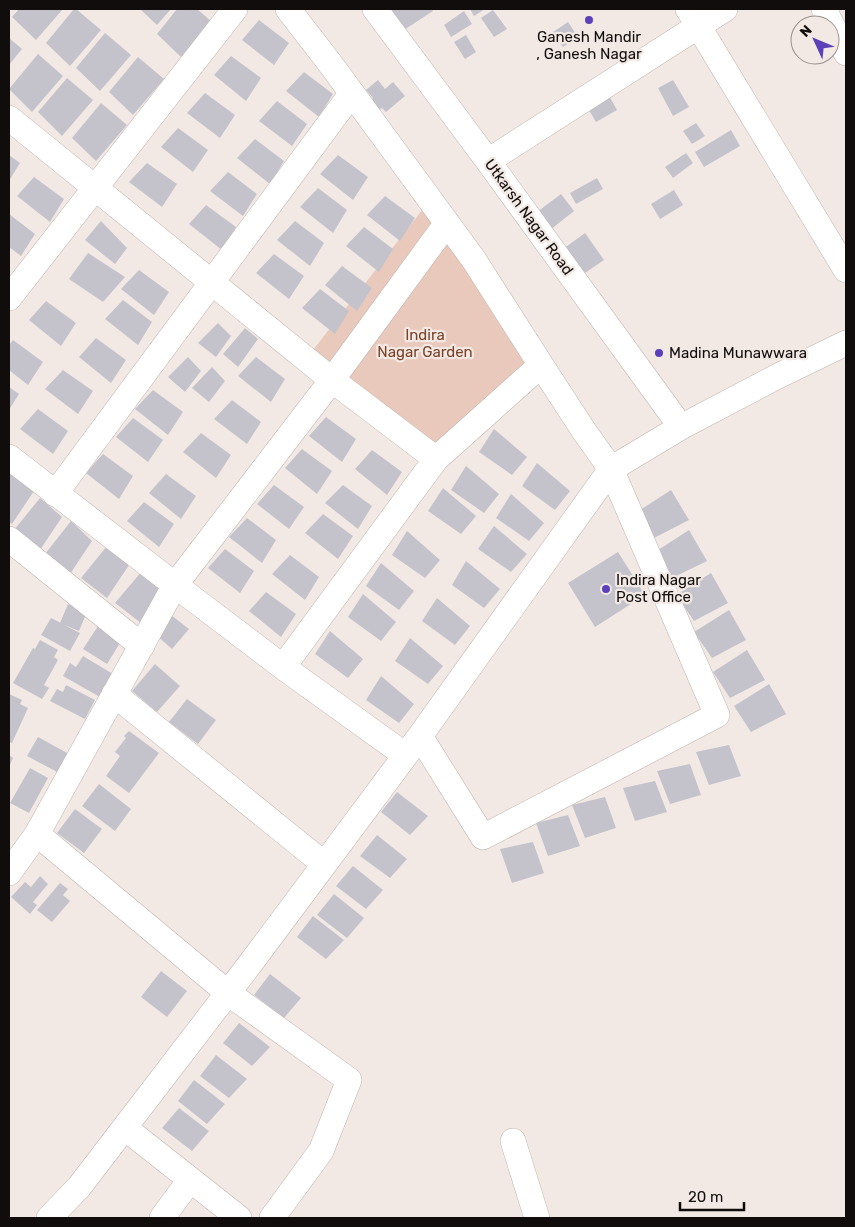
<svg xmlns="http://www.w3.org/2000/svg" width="855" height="1227" viewBox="0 0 855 1227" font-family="Rubik,sans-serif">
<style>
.green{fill:#e9c9bb}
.building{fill:#c4c3cc}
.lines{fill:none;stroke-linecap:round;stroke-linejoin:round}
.street-casing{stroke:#beb4b0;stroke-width:26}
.street{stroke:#fff;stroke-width:25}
.poi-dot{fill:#5b41b9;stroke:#f3e9e4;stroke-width:2}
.labels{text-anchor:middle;stroke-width:4.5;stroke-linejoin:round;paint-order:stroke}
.poi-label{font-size:15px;fill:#100d0c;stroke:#f3e9e4;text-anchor:start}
.street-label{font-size:15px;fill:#100d0c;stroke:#f3e9e4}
.park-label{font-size:15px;fill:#7b4228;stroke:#f3e9e4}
</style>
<rect width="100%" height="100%" fill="#f3e9e4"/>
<!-- green -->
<path class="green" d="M430,200L541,365L436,459L306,359Z"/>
<!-- building -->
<path class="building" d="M19,9H63L36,40L12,17Z
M74,9H76L101,30L70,66L46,43Z
M140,9H171L157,25Z
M177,9H197L211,21L181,57L157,34Z
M389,9H432L433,11L404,30Z
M470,9H485L474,16Z
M493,10L507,29L494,37L481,18Z
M464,11L472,24L451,37L444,25Z
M259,20L289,43L274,65L242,40Z
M568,22L578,37L563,47L553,32Z
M105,33L131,55L100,91L76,68Z
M466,35L476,52L465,59L454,42Z
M9,38L22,49L9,65Z
M38,54L63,76L32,112L9,89Z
M231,56L261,78L246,101L214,75Z
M138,57L164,79L133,115L109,92Z
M304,72L333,94L319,117L286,91Z
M67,78L93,100L62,136L38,112Z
M378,80L385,89L393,82L405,96L386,112L382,108L376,112L367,102L373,98L366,90Z
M673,80L689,107L673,116L658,88Z
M205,93L235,115L220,138L187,113Z
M608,94L617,110L596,122L586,105Z
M277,101L307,124L292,146L259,121Z
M101,103L127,125L96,161L72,138Z
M696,123L705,136L692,144L683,131Z
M178,128L208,150L193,172L161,147Z
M731,130L740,146L704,167L695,152Z
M255,139L284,161L270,184L237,158Z
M686,153L693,163L673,178L665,167Z
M9,155L20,163L9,181Z
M338,155L368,177L353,200L320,174Z
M147,163L177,184L162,207L129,182Z
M228,172L257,194L243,216L210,191Z
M34,177L64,199L50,222L17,196Z
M597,178L603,189L576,204L570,193Z
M318,188L347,210L333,233L300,207Z
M674,190L683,205L660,219L651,204Z
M561,194L574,211L550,230L537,212Z
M385,196L415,218L400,241L367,215Z
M206,205L236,227L222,250L189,224Z
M9,214L35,234L21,256L9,247Z
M101,221L127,248L115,264L85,240Z
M295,221L324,243L310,266L277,240Z
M364,227L393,249L379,272L346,246Z
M585,233L604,260L582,275L563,249Z
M88,253L125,277L103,302L69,279Z
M274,254L304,276L289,299L256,273Z
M342,266L372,288L357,311L325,285Z
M139,270L169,292L154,315L121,289Z
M320,289L349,311L335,334L302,308Z
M123,300L152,322L138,345L105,319Z
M46,301L76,323L61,346L29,320Z
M218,323L231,336L216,357L198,343Z
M245,328L258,339L238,367L223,354Z
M96,338L126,360L111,383L79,357Z
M13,340L43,362L28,385L9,370V345Z
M188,357L201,371L185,392L168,377Z
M256,357L285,379L271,402L238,376Z
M212,367L225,381L209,402L192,388Z
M63,370L93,391L78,414L45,389Z
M9,387L19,394L9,410Z
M153,390L183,412L168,435L135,409Z
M232,400L261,422L247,444L214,419Z
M38,409L68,431L53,454L20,429Z
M326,417L356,439L342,462L309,436Z
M133,418L163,440L148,462L116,437Z
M494,429L527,457L512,475L479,452Z
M201,433L231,455L216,478L183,452Z
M302,449L332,471L317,494L285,468Z
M372,450L402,472L387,495L355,469Z
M103,454L133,476L119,499L86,473Z
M537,463L570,491L555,510L522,486Z
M466,466L499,494L484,513L451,490Z
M13,471L34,491L12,524L9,522V476Z
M166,474L196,496L181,519L149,493Z
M274,485L304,507L289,529L257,504Z
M343,485L372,506L358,529L325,503Z
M443,488L476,516L461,534L428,511Z
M671,490L689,520L654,538L637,512Z
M511,494L544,523L529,541L496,518Z
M40,498L62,517L40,550L14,530Z
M144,502L174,524L159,547L127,521Z
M323,514L353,536L338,559L305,533Z
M247,518L276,540L262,563L229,537Z
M71,521L92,541L70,574L45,554Z
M494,526L527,554L511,572L478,549Z
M689,530L707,561L672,578L655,552Z
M407,531L440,560L425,578L392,555Z
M107,546L129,565L107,598L81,578Z
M225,549L254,571L240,593L208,568Z
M618,552L645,595L595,627L568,583Z
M290,555L319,577L305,600L272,574Z
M466,561L500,589L484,608L452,585Z
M381,563L414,591L399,610L366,586Z
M142,571L163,591L141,623L115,603Z
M711,573L728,603L694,621L676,595Z
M266,592L296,614L281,637L249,611Z
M363,594L396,622L381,641L348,617Z
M437,598L470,626L455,645L422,621Z
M68,604L87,612L79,631L60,623Z
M729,610L746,640L712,658L694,632Z
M171,615L189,629L172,649L155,634Z
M51,618L80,633L70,651L41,635Z
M100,623L123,638L107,664L83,649Z
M330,631L363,659L348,678L315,654Z
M410,638L443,666L428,684L395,661Z
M40,640L58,650L54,657L58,660L44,685L49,688L42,699L13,683L33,648L35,649Z
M747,650L765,680L730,698L713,672Z
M83,656L113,674L100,697L63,676L70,663L76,667Z
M155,664L180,686L157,712L132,691Z
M381,676L414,704L399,723L366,700Z
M769,684L786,714L751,732L734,706Z
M66,685L95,700L85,719L50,701L57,689L63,692Z
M9,694L22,700L20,704L28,708L12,743L9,742Z
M187,699L216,720L198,744L169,722Z
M129,731L159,753L129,793L106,776L120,756L115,752L126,738L124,736Z
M38,737L69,754L59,773L27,756Z
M729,745L741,776L709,785L696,752Z
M9,755L13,758L9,767Z
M690,764L701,795L670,804L657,771Z
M30,768L48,778L29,813L10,803Z
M655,781L667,812L635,821L623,788Z
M99,784L131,809L115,831L82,806Z
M397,792L428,816L410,835L381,812Z
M605,797L616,828L585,838L572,805Z
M75,809L102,829L84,853L57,833Z
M568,815L580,846L548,856L536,823Z
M377,835L407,859L390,878L360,856Z
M533,842L544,873L512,883L500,849Z
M353,866L383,890L366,909L336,886Z
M40,876L48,884L33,902L37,905L30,914L11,897L25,882L31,887Z
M60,883L68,889L63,895L70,901L52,922L37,910Z
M334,894L364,918L347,938L317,915Z
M313,916L344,940L326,959L297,937Z
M161,971L187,991L167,1017L141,997Z
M270,974L301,998L284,1018L254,995Z
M239,1023L270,1047L252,1066L223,1043Z
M216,1055L247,1079L229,1098L200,1076Z
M194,1080L225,1104L207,1124L178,1101Z
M179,1108L209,1131L192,1151L162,1128Z"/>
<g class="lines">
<!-- street casing -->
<g class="street-casing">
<path id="street" d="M288,9L332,66L474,260L541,365L584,431L611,469L717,715L483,837L420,736
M375,9L488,161L681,427
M688,9L846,270
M824,9L846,53
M9,118L332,380L436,459L283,667
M488,161L725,9
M9,298L235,9
M9,457L175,585L332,380L447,223
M436,459L541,365
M55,494L352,93
M9,539L142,646
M114,694L324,864
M9,873L37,834
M125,1128L239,1218
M513,1141L537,1218
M49,1218L79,1187L253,960L420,736L611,469L681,427L778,376L846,343
M162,1218L190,1180
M272,1218L321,1151L349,1080L228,993L37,834L175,585L283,667L405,755"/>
</g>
<!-- street -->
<use href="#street" class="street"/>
</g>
<!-- markers -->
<g class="poi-dot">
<circle cx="589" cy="20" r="5"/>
<circle cx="659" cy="353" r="5"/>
<circle cx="606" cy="589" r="5"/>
</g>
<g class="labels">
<!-- poi labels -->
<g class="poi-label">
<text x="589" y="42" text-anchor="middle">Ganesh Mandir<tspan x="589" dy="17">, Ganesh Nagar</tspan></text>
<text x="669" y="358">Madina Munawwara</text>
<text x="616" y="585">Indira Nagar<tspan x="616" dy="17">Post Office</tspan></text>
</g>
<!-- street labels -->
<g class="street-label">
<text transform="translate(529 217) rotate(54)" y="5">Utkarsh Nagar Road</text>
</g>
<!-- park labels -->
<g class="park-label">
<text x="425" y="340">Indira<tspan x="425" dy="17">Nagar Garden</tspan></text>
</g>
</g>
<!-- border -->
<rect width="855" height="1227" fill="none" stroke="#100d0c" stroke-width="20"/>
<!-- north arrow -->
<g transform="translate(815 40) rotate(314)"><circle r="24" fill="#f3e9e4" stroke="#98918e"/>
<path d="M0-4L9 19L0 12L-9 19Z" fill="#5b41b9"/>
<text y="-8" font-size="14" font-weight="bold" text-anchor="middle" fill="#100d0c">N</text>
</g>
<!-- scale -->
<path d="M680 1202v8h64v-8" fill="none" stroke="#100d0c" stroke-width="2.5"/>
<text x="688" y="1202" font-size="15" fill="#100d0c" stroke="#f3e9e4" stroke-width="4" paint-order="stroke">20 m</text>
</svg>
